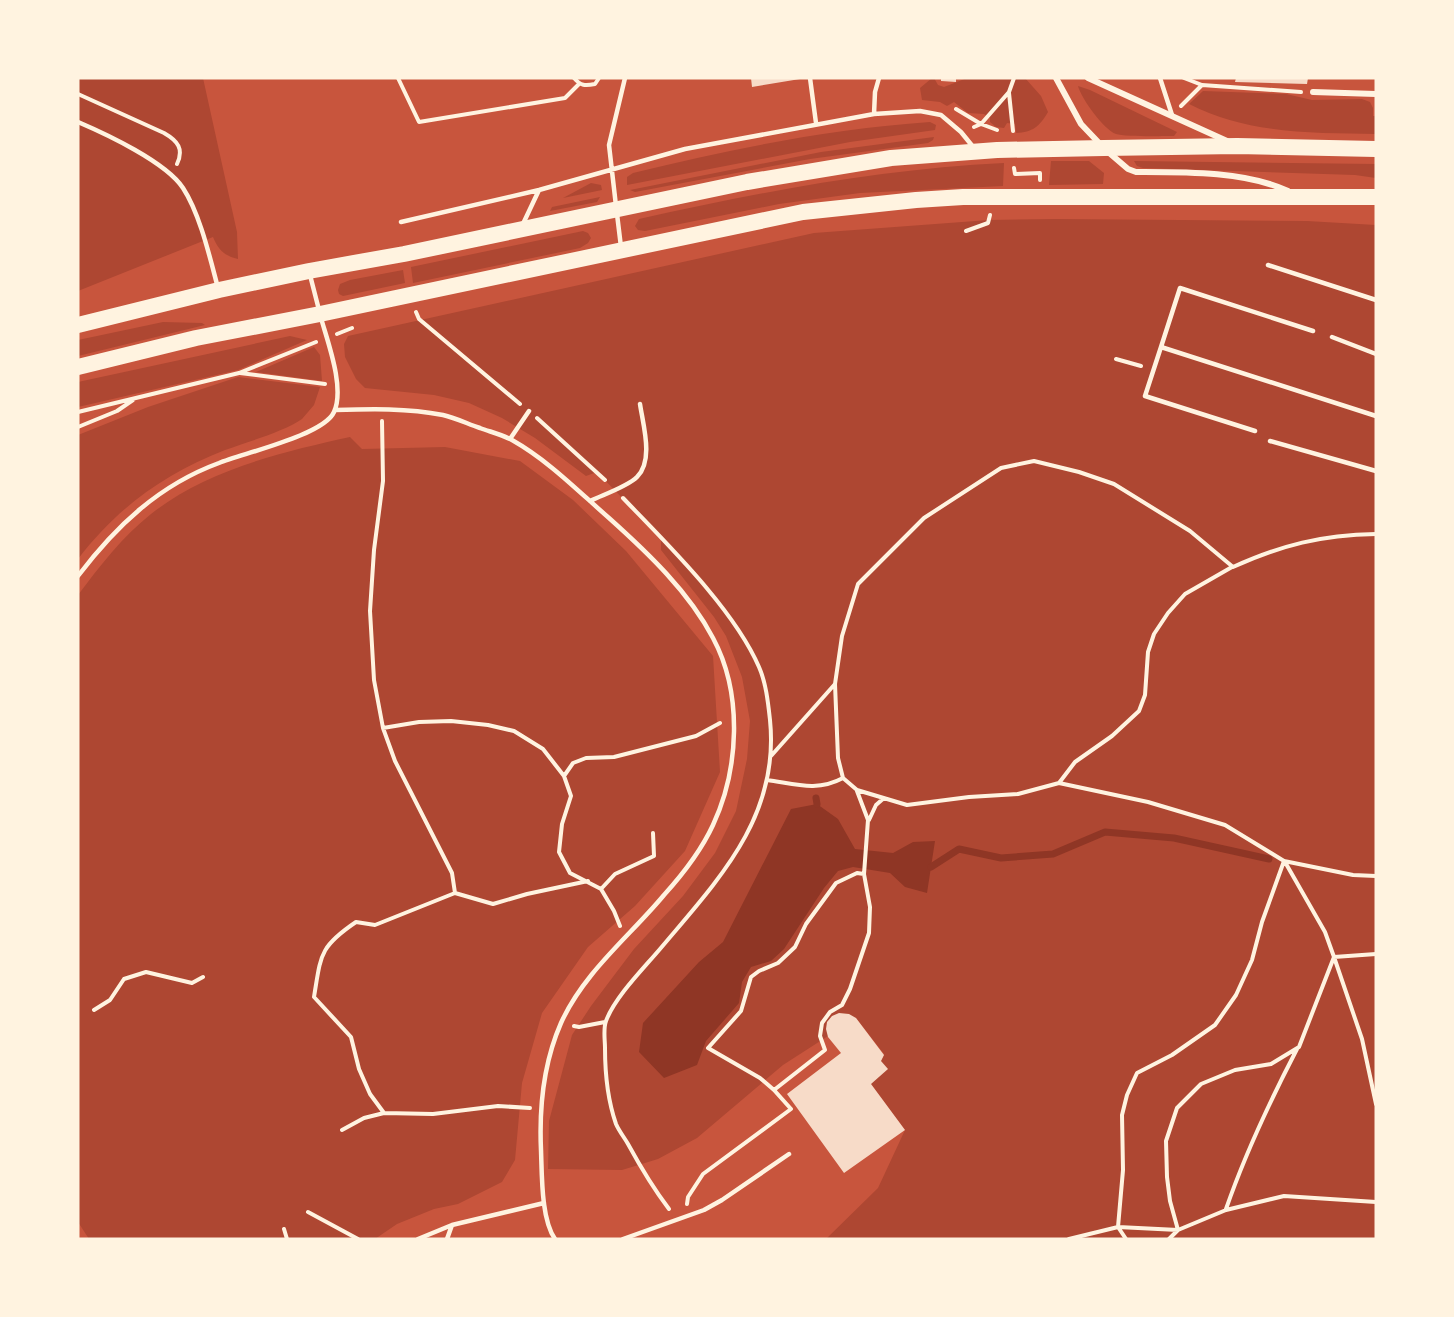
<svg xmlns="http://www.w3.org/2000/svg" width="1454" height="1317" viewBox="0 0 1454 1317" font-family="Montserrat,sans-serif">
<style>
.green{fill:#ae4732}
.water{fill:#8f3625}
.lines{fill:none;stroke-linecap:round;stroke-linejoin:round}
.stream{stroke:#8f3625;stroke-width:7}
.building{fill:#f7dbc8}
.path{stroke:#fff3e0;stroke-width:4}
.service{stroke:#fff3e0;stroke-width:4.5}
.minor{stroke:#fff3e0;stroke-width:6}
.trunk{stroke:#fff3e0;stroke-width:16}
</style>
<rect width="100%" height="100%" fill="#c8553d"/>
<!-- green -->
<path class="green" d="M78,78H203L237,232L238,259C224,256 218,249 213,237L78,291Z
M932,78H934L938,85L944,87L967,78H1025L1041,96L1048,112C1039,127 1033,132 1016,133L1015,124L1007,123L1004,128L996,127L990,122V118L984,114L968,113L954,102L947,106L940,102L922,100L920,88Z
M1078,86L1090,90L1177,132L1174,136C1164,136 1124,137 1116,134C1104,130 1081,98 1078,86Z
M1203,91L1286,94L1312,100L1362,99L1370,102L1373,108V116H1376V134C1313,133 1247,134 1189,104Z
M930,122L936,125L935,130L850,142L627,185V177L633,173C731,149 829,129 930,122Z
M934,137L933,140L928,143L810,159L635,192L630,190L821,152Z
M1051,161H1089L1104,173L1103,184L1049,185Z
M1134,161L1376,164V178L1355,175L1143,168L1137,166Z
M1004,163L1003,186L860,193L779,204L645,231L638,230L635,226L639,219C760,192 880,169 1004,163Z
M591,183L601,185L602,190L563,198Z
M600,197L597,202L550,211L552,207Z
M1056,219L1307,221L1376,225V1239H826L878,1188L905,1130L871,1084L884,1054L856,1018L783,1065L697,1138L658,1159L622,1170L548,1169L549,1121L572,1035L591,1006L634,949L683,896L715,853L736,811L747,759L750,721L742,677L726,636L714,617L661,550V538L597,472L586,476L535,438L502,418L469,403L434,395L365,388L356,379L345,357L344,344L348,336L814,233L989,220Z
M583,231L588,233L591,238L588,243L580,248L413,283L411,267Z
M403,270L405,283L343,296L339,294L338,290L340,284L350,280Z
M163,322L202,323L205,325L78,356V340Z
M290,336L307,340L238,370L78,407V382Z
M314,347L320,355L322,381L256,372Z
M238,377L320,387L314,405L302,419C283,432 247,442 225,450C164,474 118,507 78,559V435L148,407Z
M350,437L362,449L445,447L520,461L573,500L626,551L713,656L720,772L685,851L635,906L588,947L542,1013L522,1083L515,1160L502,1182L458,1204L434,1209L397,1224L375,1239H89L78,1222V595C100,566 122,537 151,514C206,470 282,452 350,437Z"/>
<!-- water -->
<path class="water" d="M817,804L838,819L855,849L893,853L913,842L935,841L927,893L905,887L890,873L853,867L838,871L824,888L784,949L771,961L751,967L742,982L739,1003L706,1041L697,1065L664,1078L639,1052L643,1023L699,962L723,942L791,809Z"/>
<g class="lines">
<!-- stream -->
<path class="stream" d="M816,798L817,804
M931,867L959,849L1001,858L1053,854L1105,832L1174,838L1269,859"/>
</g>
<!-- building -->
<path class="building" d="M751,78H800V79L752,87Z
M941,78H956V82L941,81Z
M1236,78H1308L1307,84L1235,82Z
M839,1013L849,1014L856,1018L884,1055L881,1061L888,1069L871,1084L905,1130L844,1173L787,1094L841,1053L828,1037L826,1029L827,1022L832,1016Z"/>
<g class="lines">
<!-- path -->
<path class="path" d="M398,78L419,122L565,98L579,84
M574,78C581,86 585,86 595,84L599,78
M1184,78L1202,85L1301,92
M1009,93L1013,131
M78,94L164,133C178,141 184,149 177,164
M1181,106L1202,85
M956,109L981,124L997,130
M974,127L981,124L1009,92L1014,78
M1014,168L1015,174L1040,173V180
M966,231L988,223L990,215
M416,312L419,319L520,404
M337,334L352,328
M1116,359L1141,366
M240,373L325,384
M78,412L239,373L316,342
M537,418L605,480
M382,421L383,481L374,550L370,611L374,680L383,728L395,761L452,873L455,893L375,925L356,922C319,947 321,955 314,997L351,1037L359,1069L370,1094L384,1113
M78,427L117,411L133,400
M623,498C667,544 734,609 759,667C766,683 768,702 770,720C780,817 718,880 660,949C643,969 615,997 606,1021C603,1029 605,1040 605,1048C605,1073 608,1101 616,1124C619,1131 624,1137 628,1144C640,1166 653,1188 669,1209
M1376,534C1321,535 1282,545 1233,567L1190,531L1114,484L1079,472L1034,461L1001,468L924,518L858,584L842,636L835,684L838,758L843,778L857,790L907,805L969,797L1018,794L1059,783L1148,802L1225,825L1284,861L1353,875L1376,876
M383,728L419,722L451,721L488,725L514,731L543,749L564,776L571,796L562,824L559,852L570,873L601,889L614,911L620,926
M771,756L835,684
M564,776L573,763L586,758L614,757L696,736L720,723
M767,780C796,784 817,792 843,778
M1059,783L1075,762L1112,736L1139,711L1145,695L1148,652L1154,634L1168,613L1185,594L1232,567
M869,820L876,805L884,798
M601,889L615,874L654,856L653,833
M455,893L493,904L527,894L588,881
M1376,954L1334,957L1362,1039L1376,1104
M94,1010L110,1000L124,979L146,972L192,983L203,977
M574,1026L579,1027L605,1022
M774,1090L825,1050L820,1036L822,1023L830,1012L842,1005L850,989L869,933L870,907L864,874L868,820L857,791
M342,1130L364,1118L384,1113L433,1114L498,1106L530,1108
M687,1204L688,1197L703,1174L791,1109L774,1090L760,1078L708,1048L741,1011L751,977L759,971L778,963L795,947L806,924L836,883L857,873L864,874
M1226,1209C1245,1154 1270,1101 1297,1049
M308,1212L358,1239
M284,1229L287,1239
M1069,1239L1118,1227L1178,1230L1170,1201L1167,1177L1166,1141L1177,1108L1201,1084L1235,1070L1271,1064L1299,1047L1334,957L1325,932L1285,862
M1126,1239L1118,1227L1123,1170L1122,1115L1127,1095L1137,1073L1172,1055L1215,1025L1236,995L1252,960L1262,922L1284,861
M1169,1239L1178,1230L1226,1210L1284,1196L1376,1202"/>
<!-- service -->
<path class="service" d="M810,78L816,123
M1160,78L1172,115
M874,114L875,92L879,78
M78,122C106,134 166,162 183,188C200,214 210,258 218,288
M616,206L609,145L625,78
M617,214L621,247
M401,222L539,190L685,149L874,114L920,111L941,115L961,132L974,148
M522,226L539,190
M1268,265L1376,300
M310,275L319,310
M1313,331L1180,288L1161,347L1376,416
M1332,337L1376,354
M1161,347L1145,396L1255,431
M335,410C371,409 407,408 443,415C456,418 468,424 480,428C491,432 503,435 512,440C549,461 578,491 609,518C648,553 689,592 713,638C743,694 739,769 713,825C701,851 683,874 664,895C630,936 584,972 561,1023C543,1064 539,1106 541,1150C542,1175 541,1219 555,1239
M510,439L529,411
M1270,441L1376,471
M590,501C602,495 627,487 637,477C654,460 643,425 640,404
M78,576C116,526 159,485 219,463C244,453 324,435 334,412C345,388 328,343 321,318
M418,1239L452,1225L544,1203
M447,1239L452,1225
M623,1239L704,1210L722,1200L789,1154"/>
<!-- minor -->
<path class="minor" d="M1056,78L1081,124L1100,144
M1088,78L1227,141
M1313,92L1376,94
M1107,151L1128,169L1136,172C1183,172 1245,171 1288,191"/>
<!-- trunk -->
<path class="trunk" d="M78,325L219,290L309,271L404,254L747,182L891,158L997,150L1104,148L1237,146L1376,149
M78,367L196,338L320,314L803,212L916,200L963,197H1376"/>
</g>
<!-- border -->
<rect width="1454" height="1317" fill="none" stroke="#fff3e0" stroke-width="159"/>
</svg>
